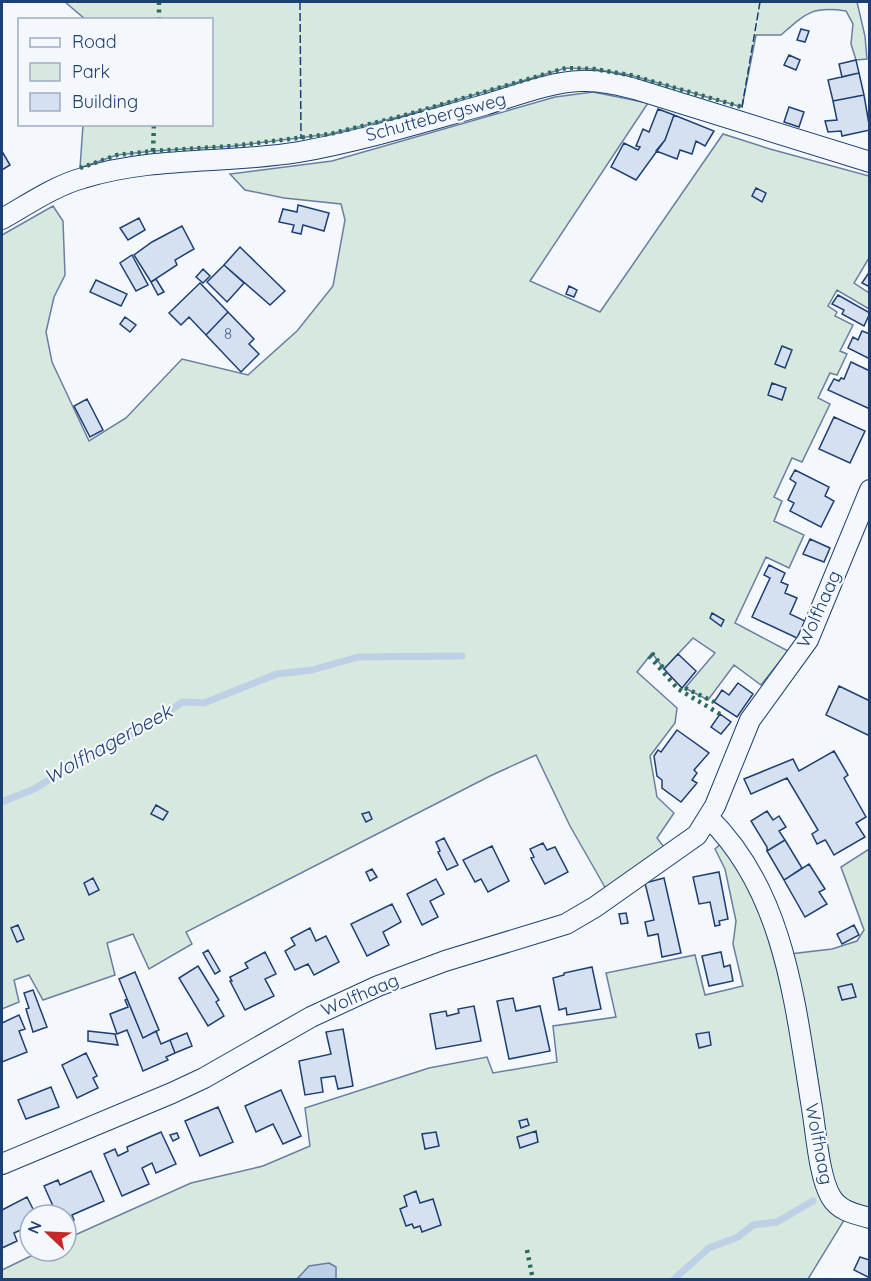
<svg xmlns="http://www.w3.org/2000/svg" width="871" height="1281" viewBox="0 0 871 1281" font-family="Quicksand,sans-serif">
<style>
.green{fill:#d7e8df;stroke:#687fa3;stroke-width:1.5}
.water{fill:#bed0e5;stroke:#687fa3;stroke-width:1.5}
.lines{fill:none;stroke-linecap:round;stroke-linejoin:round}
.stream{stroke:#bed0e5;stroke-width:7}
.building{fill:#d5e0f0;stroke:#1d3f73;stroke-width:1.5}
.minor-casing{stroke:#1d3f73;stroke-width:22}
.minor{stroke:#f4f7fb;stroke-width:20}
.hedge{stroke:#2c6c60;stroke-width:4.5;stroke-dasharray:3 4.5;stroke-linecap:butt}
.fence{stroke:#1d3f73;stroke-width:1.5;stroke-dasharray:8 3;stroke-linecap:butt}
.labels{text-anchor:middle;stroke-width:4.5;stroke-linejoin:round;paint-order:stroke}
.number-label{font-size:15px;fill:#4b6792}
.street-label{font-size:18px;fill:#1d3f73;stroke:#f4f7fb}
.water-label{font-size:20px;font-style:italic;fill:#1d3f73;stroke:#f4f7fb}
</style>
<rect width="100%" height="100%" fill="#f4f7fb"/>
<!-- green -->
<path class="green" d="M65,2H857L865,36L867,59L856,60L851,44L853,24L846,11C812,6 806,13 781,35H756L742,107L630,75L594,69L566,68L402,116L330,134L233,146L153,151L117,155L80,168L83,125L212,124V20L85,19Z
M593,92L648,103L530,281L600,312L723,134L770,149L869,176V258L854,283L869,293V309L837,290L828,306L837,312L835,316L853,325L840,351L847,354L837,375L830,373L818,398L830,404L802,462L792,458L774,497L782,501L774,521L804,535L789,568L766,557L735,623L788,651L761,685L734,665L708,700L685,688L715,653L693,638L664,669L652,653L637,672L677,708L675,723L650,756L657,797L674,813L657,838L664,847L606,889L570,826L536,755L490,776L186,932L192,944L149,969L133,934L107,943L115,975L43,1000L29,975L14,980L19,1002L2,1009V235L53,206L63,221L65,275L54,297L46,332L52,362L89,441L126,418L182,359L248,375L297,331L333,286L345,220L341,204L284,198L245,190L230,174L332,161L555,97Z
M723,842L767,914L788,1011L804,1105L846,1217L808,1279L2,1280V1270L41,1251H66V1239L191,1183L263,1166L310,1146L305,1108L429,1068L487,1057L493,1073L557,1062L553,1026L616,1017L606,973L695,955L705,995L743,986L733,944L736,921L725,869L715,849Z
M869,849V1209L845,1199L832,1183L815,1061L790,954L832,949L857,941L864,930L841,867Z"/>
<!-- water -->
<path class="water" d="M329,1263L336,1267V1279H297L309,1266Z"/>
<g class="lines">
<!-- stream -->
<path class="stream" d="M2,802L34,789L104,746L152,724L182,702L204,703L277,674L312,670L358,657L462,656
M673,1280L709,1248L738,1237L753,1225L777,1222L813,1201"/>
</g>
<!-- building -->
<path class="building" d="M801,29L809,31L805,42L797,40Z
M789,55L800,60L796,70L784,65Z
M856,60L859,73L842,77L839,64Z
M859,73L864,95L833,101L828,80Z
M864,95L870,130L842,136L841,131L828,132L825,121L837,120L833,101Z
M789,107L804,112L799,127L784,122Z
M658,109L674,115L665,140L636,180L611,167L624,143L638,150L640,147L636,146L643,129L649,132Z
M674,115L714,131L705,146L696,141L692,154L680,150L677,159L656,151L665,140Z
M3,153L10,165L2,170V154Z
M756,188L766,193L762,202L752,196Z
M298,205L329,213L324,231L303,225L301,234L292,232L294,225L279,222L283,209L297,212Z
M139,218L145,230L128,240L120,228Z
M182,226L194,249L175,260L177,265L151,282L134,255L152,242Z
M240,247L285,291L270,305L224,265Z
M132,255L148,285L136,291L120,263Z
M224,265L244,283L227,302L207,282Z
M203,269L210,276L203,283L196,277Z
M870,271V287L862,283Z
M156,279L164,292L158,295L151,282Z
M96,280L127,294L121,306L90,292Z
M200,283L228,312L206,335L189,317L181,325L169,313Z
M569,286L577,290L574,297L566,294Z
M838,295L870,313L864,326L842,314L844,310L832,304Z
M228,312L254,339L249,344L259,354L241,372L206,335Z
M125,317L136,325L130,332L120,324Z
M862,331L870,334V359L848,348L853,337L858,340Z
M782,346L792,350L785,368L775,364Z
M851,362L870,371V409L828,390L834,379L839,381L841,378L844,379Z
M772,383L786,388L782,400L768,395Z
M87,399L103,430L90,437L74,406Z
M834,417L865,431L850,463L819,449Z
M795,470L829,487L825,496L834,501L821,527L790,511L794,503L788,500L796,483L790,479Z
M810,539L830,548L824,562L803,554Z
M769,565L785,573L781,582L788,585L785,593L797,598L790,614L805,621L797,638L752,617L770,578L764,575Z
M712,613L724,620L721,626L710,618Z
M678,654L696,671L682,688L664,669Z
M738,683L753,694L737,717L714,702L722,690L729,695Z
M839,686L870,701V736L826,715Z
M720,714L731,722L721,734L711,727Z
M677,730L709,753L694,770L697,773L692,780L697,783L681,802L662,788V780L657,776L654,756L658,750L661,752Z
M834,751L848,775L844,778L866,817L856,823L865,837L834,855L826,841L825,840L817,844L812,834L818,830L787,778L751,794L744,779L793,759L799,771Z
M156,805L168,812L163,820L151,814Z
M767,811L773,820L779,816L786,827L779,831L785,840L767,851V847L751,821Z
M369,812L372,819L366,822L362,814Z
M444,838L458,865L447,870L438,852L440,851L436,842Z
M785,840L802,868L784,880L767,851Z
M543,843L547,850L555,847L568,872L545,884L531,858L534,857L530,849Z
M492,846L509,881L488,892L481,879L475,882L463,860Z
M809,864L825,889L819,892L827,904L805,917L784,880Z
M372,869L377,877L370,881L366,872Z
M719,872L728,919L719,921L720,925L715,926L710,902L699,904L693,877Z
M93,878L99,890L89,895L84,883Z
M664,878L681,953L662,957L658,934L648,936L645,922L654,920L645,883Z
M436,879L444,894L430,901L438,917L422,925L407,894Z
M392,904L401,922L383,932L389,945L367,956L351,924Z
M626,913L628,923L621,924L619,914Z
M18,925L24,939L17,942L11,928Z
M854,925L859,935L842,944L837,934Z
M310,928L316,941L326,936L339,962L314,975L308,964L295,970L285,951L295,945L291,938Z
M208,950L220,971L215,974L203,953Z
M265,952L276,974L265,979L274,996L245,1010L230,981H232L230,977L248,968L245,963Z
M721,952L724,967L730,965L733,981L709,986L702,956Z
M198,966L219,1000L216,1002L224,1016L208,1026L179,978Z
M592,967L601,1009L567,1015L566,1008L559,1010L553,978L564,975V973Z
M135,972L159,1030L143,1038L119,979Z
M852,984L856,997L842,1000L838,987Z
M33,990L47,1027L33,1032L26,1009L29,1008L24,993Z
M513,998L516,1011L540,1006L550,1051L509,1059L497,1001Z
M127,999L143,1038L156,1031L161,1044L170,1040L175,1053L166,1057L168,1060L143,1071L127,1030L117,1034L110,1014L128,1007L125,1000Z
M474,1006L481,1041L436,1049L430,1014L446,1011L447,1016L459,1013L458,1009Z
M19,1015L25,1029L19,1031L27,1052L2,1062V1023Z
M343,1029L353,1086L338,1089L335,1076L321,1078L323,1092L305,1095L299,1061L331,1054L326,1032Z
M88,1031L115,1034L118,1045L88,1041Z
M709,1032L711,1045L699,1048L696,1034Z
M187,1033L192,1046L175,1053L170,1040Z
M86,1053L97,1076L93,1078L98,1088L77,1098L62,1065Z
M51,1087L59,1107L26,1119L18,1100Z
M281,1090L301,1136L283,1144L273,1124L256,1132L245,1106Z
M218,1107L233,1142L200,1156L185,1121Z
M527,1119L529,1125L521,1128L519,1121Z
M536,1131L538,1142L520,1148L517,1137Z
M161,1132L176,1164L156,1173L152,1163L142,1168L149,1184L122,1196L104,1154L115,1149L118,1156L128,1151L127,1147Z
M436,1132L439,1146L425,1149L422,1134Z
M177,1133L179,1138L173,1141L170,1135Z
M91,1171L104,1201L72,1215L74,1220L66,1223V1215H57L44,1186L58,1180L60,1185Z
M416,1191L420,1203L433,1199L441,1225L422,1232L420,1226L414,1228L412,1224L406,1226L400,1209L407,1206L404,1196Z
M27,1197L36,1215H30V1226L14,1233L17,1241L2,1248V1210Z
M860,1257L869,1260L870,1259V1278L854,1270Z"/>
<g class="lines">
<!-- minor casing -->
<g class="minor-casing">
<path id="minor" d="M2,219C27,205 54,186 83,178C153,156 227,164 299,152C361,141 423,122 484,105C515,96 549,82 581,81C600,80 617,84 635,89L870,162
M709,818C786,894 795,1006 812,1108C816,1132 819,1177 831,1197C839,1211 855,1214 870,1218
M2,1164L172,1093L204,1078L311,1017L378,986L445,961L566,924L595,907L697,835L715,806L750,720L808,640L870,490"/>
</g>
<!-- minor -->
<use href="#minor" class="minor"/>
<!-- hedge -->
<path class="hedge" d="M159,20V2
M153,151L154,124
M80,168L117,155L153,151L233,146L330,134L402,116L566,68L594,69L630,75L742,107
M652,653L664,669
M649,656L678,689L720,714
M685,688L714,702
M527,1250L533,1280"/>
<!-- fence -->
<path class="fence" d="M300,2L301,139
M742,107L760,2"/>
</g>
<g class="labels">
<!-- number labels -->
<g class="number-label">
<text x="228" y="339">8</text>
</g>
<!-- street labels -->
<g class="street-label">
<text transform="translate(436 117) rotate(-15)" y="6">Schuttebergsweg</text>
<text transform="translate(819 609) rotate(-66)" y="6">Wolfhaag</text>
<text transform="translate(360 995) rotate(-23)" y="6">Wolfhaag</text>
<text transform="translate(819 1144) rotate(79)" y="6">Wolfhaag</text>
</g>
<!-- water labels -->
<g class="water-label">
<text transform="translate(108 744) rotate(-29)" y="7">Wolfhagerbeek</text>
</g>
</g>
<!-- border -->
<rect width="871" height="1281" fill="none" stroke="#1d3f73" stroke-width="6"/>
<!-- legend -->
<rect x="18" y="18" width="195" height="108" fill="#f4f7fb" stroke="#9eadc5" stroke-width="1.5"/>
<rect x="30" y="38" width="30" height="9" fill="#f4f7fb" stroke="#9eadc5" stroke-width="1.5"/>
<text x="72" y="48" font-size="18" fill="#1d3f73">Road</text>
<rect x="30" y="63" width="30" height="18" fill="#d7e8df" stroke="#9eadc5" stroke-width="1.5"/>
<text x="72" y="78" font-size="18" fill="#1d3f73">Park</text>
<rect x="30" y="93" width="30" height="18" fill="#d5e0f0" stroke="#9eadc5" stroke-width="1.5"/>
<text x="72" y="108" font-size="18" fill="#1d3f73">Building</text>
<!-- north arrow -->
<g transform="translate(48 1233) rotate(293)"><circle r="28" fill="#f4f7fb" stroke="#9eadc5" stroke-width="1.5"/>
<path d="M0-4.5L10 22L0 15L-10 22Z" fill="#c62828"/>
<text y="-9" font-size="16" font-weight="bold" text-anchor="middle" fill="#1d3f73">N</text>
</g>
</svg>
